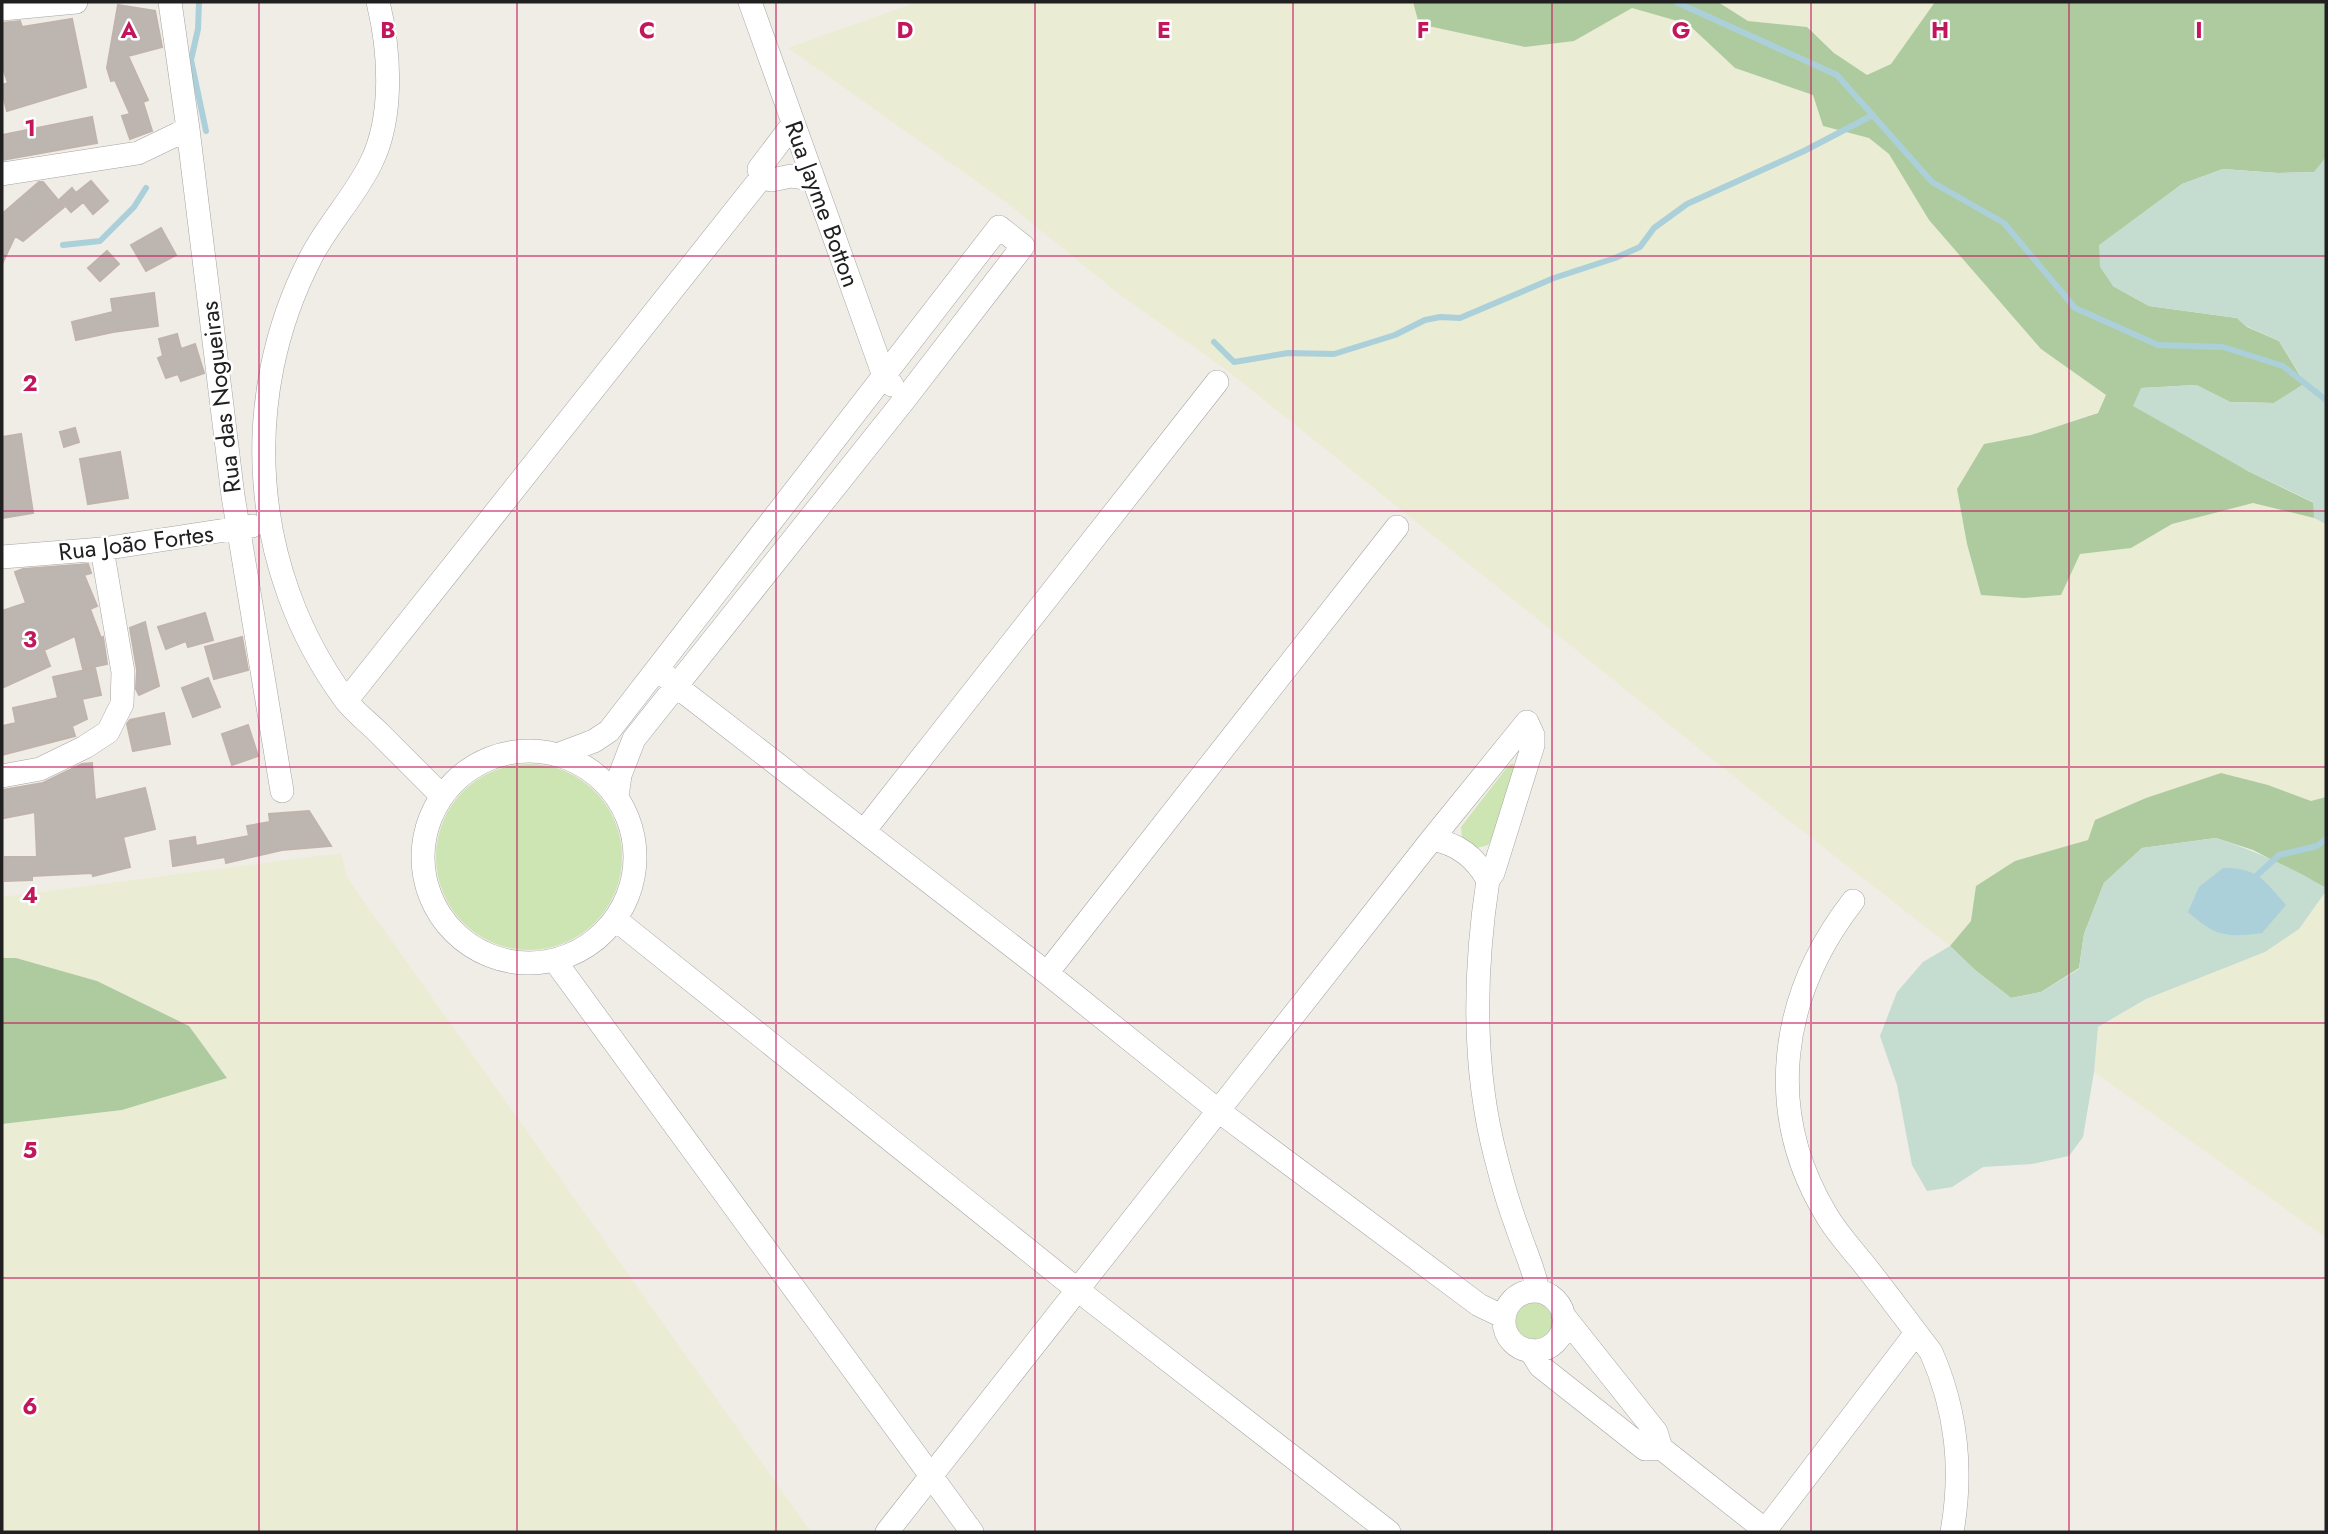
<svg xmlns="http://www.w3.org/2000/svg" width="2328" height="1534" viewBox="0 0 2328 1534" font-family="Jost,sans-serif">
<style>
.farmland{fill:#ebecd4}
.grass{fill:#cce5b2}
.forest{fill:#aecb9f}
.wetland{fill:#c5dcd1}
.water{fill:#abd0d9}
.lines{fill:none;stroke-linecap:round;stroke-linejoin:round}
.stream{stroke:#abd0d9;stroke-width:6}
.building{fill:#bdb6b0;stroke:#c0b3ab;stroke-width:2}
.minor-casing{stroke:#a4a4a4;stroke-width:24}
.minor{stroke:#fff;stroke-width:23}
.grid{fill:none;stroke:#c2185b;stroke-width:2;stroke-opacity:0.55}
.labels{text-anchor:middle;stroke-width:5;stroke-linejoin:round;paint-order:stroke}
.street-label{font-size:24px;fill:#202020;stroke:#fff}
.grid-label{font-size:23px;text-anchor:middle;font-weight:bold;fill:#c2185b;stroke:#fff;stroke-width:5;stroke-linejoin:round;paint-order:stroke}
</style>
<rect width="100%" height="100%" fill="#f0ede7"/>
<!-- farmland -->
<path class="farmland" d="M917,2H1413L1419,24L1463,32L1574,41L1632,8L1688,24L1735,68L1813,95L1823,126L1869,138L1889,154L1929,220L2041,349L2106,395L2098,412L2031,435L1984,444L1957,489L1967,544L1981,595L2080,554L2131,548L2172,524L2253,503L2314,518L2326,524V797L2311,801L2268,785L2221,773L2088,840L1971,921L1950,946L1787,819L1229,372L1119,294L1007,203L788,48Z
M1718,2H1935L1891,64L1867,76L1834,53L1807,27L1748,21Z
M341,853L348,879L811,1532H2V1124L122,1110L227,1077L189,1026L97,981L16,958H2V897Z
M2326,891V1238L2094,1072L2098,1028L2146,999L2265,952L2299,929Z"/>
<!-- grass -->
<path class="grass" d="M1513,763L1514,768L1492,840L1488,845L1477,848L1462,839L1461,827L1508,766Z
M436 857a93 93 0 1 1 186 0a93 93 0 1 1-186 0Z
M1516 1321a18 18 0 1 1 36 0a18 18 0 1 1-36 0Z"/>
<!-- forest -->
<path class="forest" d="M1413,2H1718L1748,21L1807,27L1834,53L1867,75L1891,64L1935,2H2326V157L2315,172L2278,173L2223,169L2182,184L2099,246L2113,286L2149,306L2237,318L2247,327L2279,341L2305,384L2274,403L2230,402L2196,385L2142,388L2246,470L2314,503V518L2253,503L2172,524L2131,548L2080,554L2061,595L2024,598L1981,595L1967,544L1957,489L1984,444L2031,435L2098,413L2106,395L2041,349L1929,220L1889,154L1869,138L1823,126L1813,95L1735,68L1688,24L1632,8L1574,41L1525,47L1419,24Z
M2221,773L2268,785L2311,801L2326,797V888L2253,850L2216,838L2142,848L2104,883L2084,934L2079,968L2041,992L2011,998L1975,970L1950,946L1971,921L1976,886L2015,861L2088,840L2095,820L2146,798Z
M2,958H16L97,981L189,1026L227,1078L122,1110L2,1124Z"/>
<!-- wetland -->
<path class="wetland" d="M2326,157V524L2314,518L2313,502L2246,470L2133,406L2141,388L2196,385L2230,402L2274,403L2305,383L2279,341L2246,326L2237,318L2149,306L2113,286L2100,267L2099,245L2182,184L2223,169L2278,173L2314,172Z
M2216,838C2255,851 2291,867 2326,888V891L2299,929L2265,952L2146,999L2098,1027L2094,1072L2083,1137L2069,1156L2032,1164L1983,1167L1952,1187L1927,1191L1912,1165L1897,1085L1880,1036L1897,992L1923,962L1950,946L1975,970L2011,998L2041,992L2079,969L2084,934L2104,883L2142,848Z"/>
<!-- water -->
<path class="water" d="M2223,868C2257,867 2265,881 2286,905L2262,933C2226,938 2215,936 2188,912L2199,887Z"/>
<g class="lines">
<!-- stream -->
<path class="stream" d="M199,2L198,29L191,60L206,131
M1676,2L1837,75L1932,182L2004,223L2075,308L2158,345L2223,347L2283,366L2326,400
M63,245L100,241L134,207L146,188
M1214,342L1234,362L1288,353L1334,354L1395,335L1425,320L1440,317L1460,318L1554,278L1615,258L1640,247L1654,228L1687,204L1804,151L1873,115
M2253,879L2279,855L2317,846L2326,839"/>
</g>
<!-- building -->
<path class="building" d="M118,5L155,11L162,47L128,56L148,100L143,102L152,131L130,139L122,116L130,114L115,80L111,81L107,68Z
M72,19L86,87L7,111L2,92V85L8,83L2,65V23L20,21L22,27Z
M92,117L97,143L2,160V135Z
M91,181L108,201L93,214L76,193Z
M39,182H43L64,207L23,241L15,236L2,264V214Z
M72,188L83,202L71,212L60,199Z
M161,228L176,255L146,271L131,245Z
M107,251L119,264L100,281L88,268Z
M154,293L158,326L113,332L76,340L72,322L113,312L111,299Z
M177,334L181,349L195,344L204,373L181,381L178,374L166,378L158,358L163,356L159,339Z
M75,428L79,442L64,447L60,432Z
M21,434L33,513L2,518V437Z
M120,452L128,498L88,504L80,459Z
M88,564L91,573L84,575L97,606L90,609L101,638L103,637L107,664L83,669L75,636L44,650L50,666L2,688V611L26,603L15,572L23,569Z
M205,613L213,640L188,647L186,641L166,649L158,627Z
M145,622L159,686L139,695L136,689L137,670L130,628Z
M242,637L248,670L214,679L205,647Z
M95,668L101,695L82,699L87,719L72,726L75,736L2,755V726L16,723L13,708L58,698L53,677Z
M208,678L220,707L193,717L182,688Z
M164,713L170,744L133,751L127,724L130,720Z
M248,725L258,756L232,765L222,734Z
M92,763L95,800L145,788L155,829L123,837L130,867L93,876L92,873L32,876V880L5,881V857H37L35,812L4,818L2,790L43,783L82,764Z
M309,811L331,846L282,850L226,863L225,857L173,866L170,841L195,837L196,846L249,836L247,826L270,822L269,814Z"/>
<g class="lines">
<!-- minor casing -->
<g class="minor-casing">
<path id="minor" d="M170,2L188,129L233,496L282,791
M378,2C390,51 394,117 371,163C355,196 328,224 311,257C238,398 250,569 344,698C353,711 367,721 378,732C399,753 420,774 442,796
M750,2L884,376L892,385
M2,9L76,2
M2,174L138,153L188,129
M761,178L772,180L791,176L813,179
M2,557L102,549L252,526
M665,675L676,686L1047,973L1220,1112L1479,1305L1504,1317
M346,701L761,178L759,169L793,124
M423 857a106 106 0 1 1 212 0a106 106 0 1 1-212 0Z
M557,755L594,741L609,731L999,227L1023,246L905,399L634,739L620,775L617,797
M2,776L40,769L85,747L108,732L122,704L123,672L102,549
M864,831L1217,382
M1432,839C1458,844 1475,857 1488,880
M1853,901C1780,995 1763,1111 1827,1216C1837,1233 1850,1247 1863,1263C1886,1292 1908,1322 1931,1352C1957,1411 1963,1469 1952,1532
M615,919L1079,1291L1389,1532
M555,961L972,1532
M1047,973L1397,527
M1504 1321a30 30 0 1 1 60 0a30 30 0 1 1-60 0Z
M1563,1315L1656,1432L1661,1448L1765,1530
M1530,1350L1540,1366L1645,1449L1661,1448
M887,1532L1432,839L1527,722L1533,735V745L1493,873L1488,880C1474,972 1472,1067 1496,1158C1502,1182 1509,1206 1518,1230C1525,1251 1534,1269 1538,1291
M1764,1532L1916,1333"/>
</g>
<!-- minor -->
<use href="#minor" class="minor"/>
</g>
<!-- grid -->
<path class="grid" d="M259,2V1532M517,2V1532M776,2V1532M1035,2V1532M1293,2V1532M1552,2V1532M1811,2V1532M2069,2V1532M2,256H2326M2,511H2326M2,767H2326M2,1023H2326M2,1278H2326"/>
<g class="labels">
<!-- street labels -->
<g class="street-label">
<text transform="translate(822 204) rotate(70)" y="8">Rua Jayme Botton</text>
<text transform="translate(221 397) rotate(-97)" y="8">Rua das Nogueiras</text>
<text transform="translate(136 543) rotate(-7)" y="8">Rua João Fortes</text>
</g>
</g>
<g class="grid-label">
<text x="129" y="38">A</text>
<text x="388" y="38">B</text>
<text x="647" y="38">C</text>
<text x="905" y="38">D</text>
<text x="1164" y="38">E</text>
<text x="1423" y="38">F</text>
<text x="1681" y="38">G</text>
<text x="1940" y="38">H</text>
<text x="2199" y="38">I</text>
<text x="30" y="136">1</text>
<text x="30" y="391">2</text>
<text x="30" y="647">3</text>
<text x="30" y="903">4</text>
<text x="30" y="1158">5</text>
<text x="30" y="1414">6</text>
</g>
<!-- border -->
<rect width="2328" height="1534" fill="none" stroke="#202020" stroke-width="7"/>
</svg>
